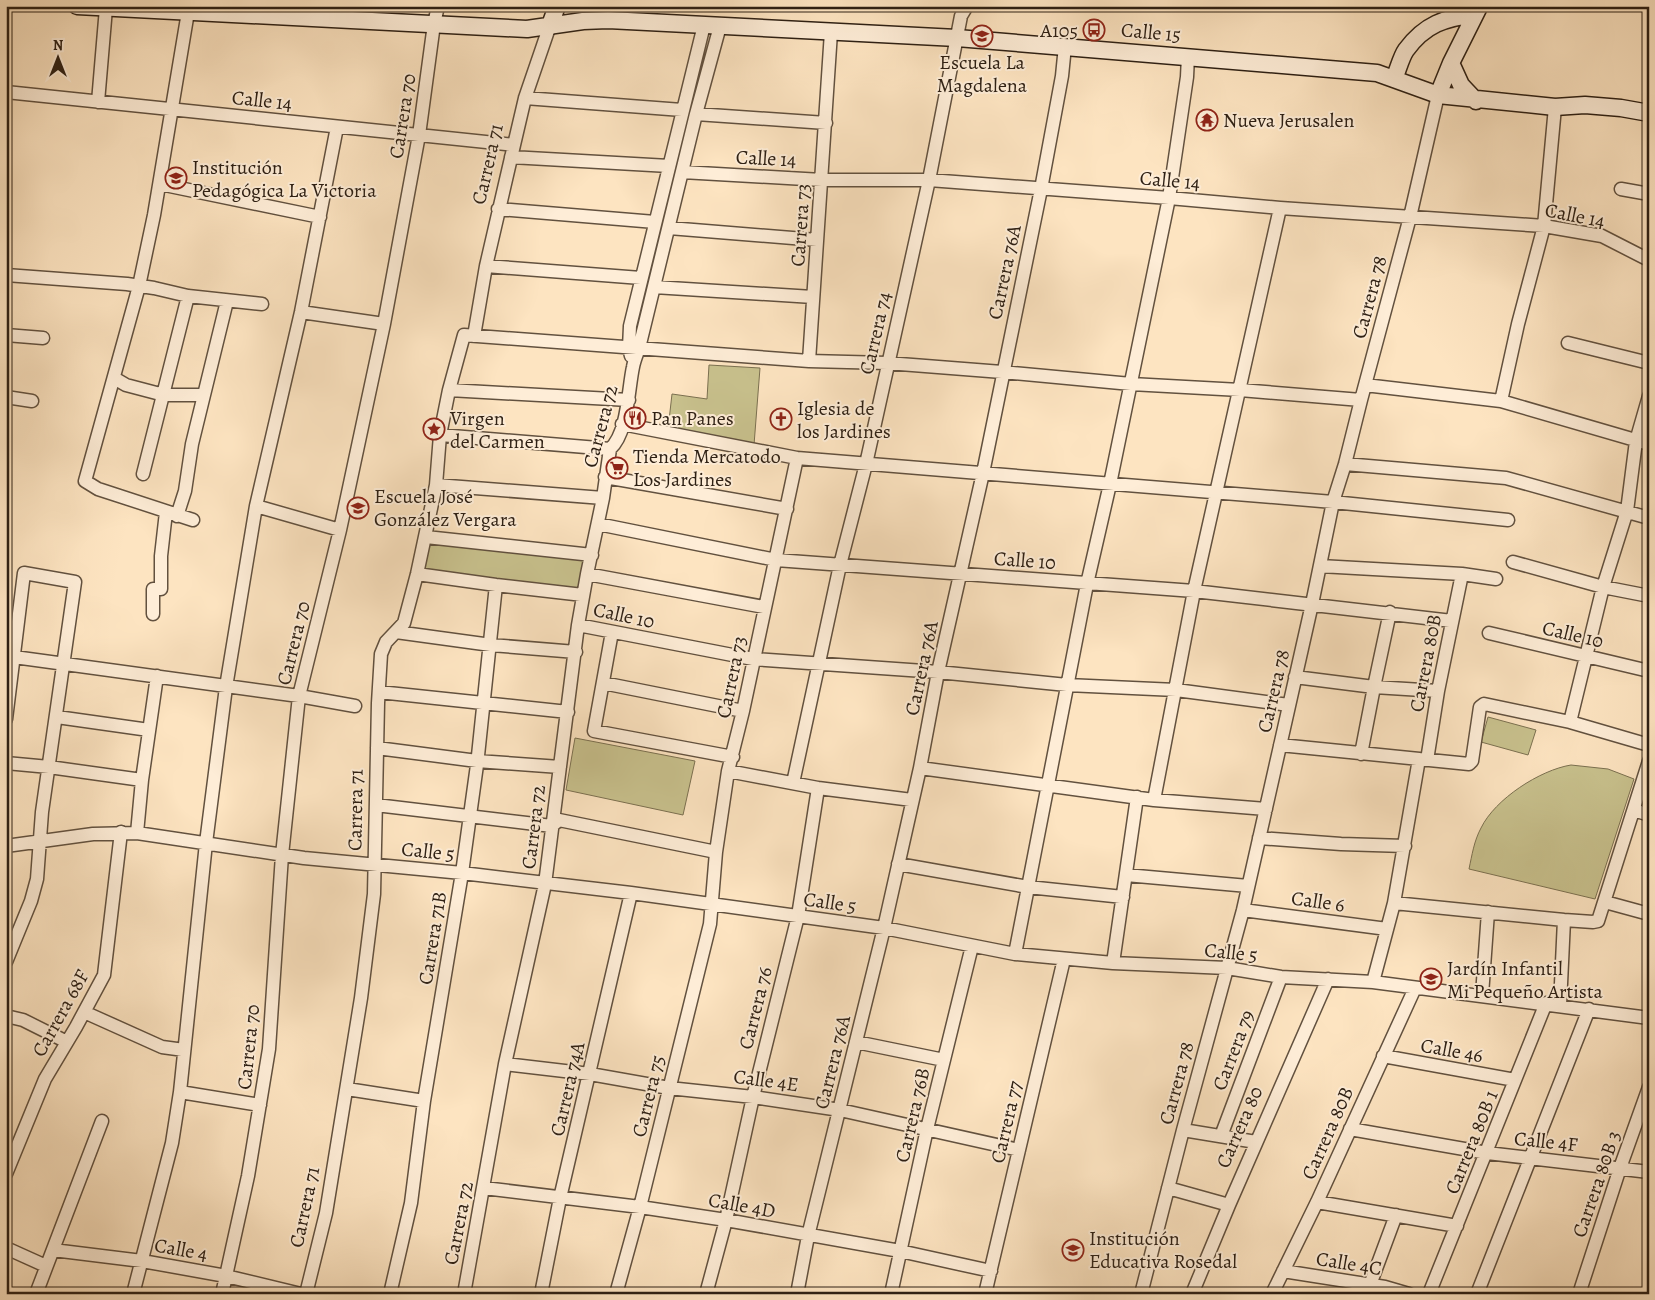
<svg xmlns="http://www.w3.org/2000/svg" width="1655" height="1300" viewBox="0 0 1655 1300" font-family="Alegreya,serif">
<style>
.green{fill:#c8c18d;stroke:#7b7050}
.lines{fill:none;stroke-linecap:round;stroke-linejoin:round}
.street-casing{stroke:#62513f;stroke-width:15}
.secondary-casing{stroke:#2e2014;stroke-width:19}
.street{stroke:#feedd7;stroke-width:12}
.secondary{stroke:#feedd7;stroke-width:16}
.labels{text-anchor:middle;stroke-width:4;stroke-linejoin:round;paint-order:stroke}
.poi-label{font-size:20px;fill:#2e2014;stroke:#feedd7;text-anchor:start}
.street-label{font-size:20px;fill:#2e2014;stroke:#feedd7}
</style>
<rect width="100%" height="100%" fill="#fde4c1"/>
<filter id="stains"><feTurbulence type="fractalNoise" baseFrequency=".004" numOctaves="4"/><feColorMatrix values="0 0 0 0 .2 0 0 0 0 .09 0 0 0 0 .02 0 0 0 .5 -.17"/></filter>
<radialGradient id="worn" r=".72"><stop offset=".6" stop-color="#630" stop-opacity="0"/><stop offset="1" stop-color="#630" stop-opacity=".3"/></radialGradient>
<!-- green -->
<path class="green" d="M709,365L760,368L754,445L668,429L672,394L707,399Z
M428,541L585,559L578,592L420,572Z
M1488,717L1536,730L1528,755L1481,742Z
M575,738L695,761L683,815L566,790Z
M1571,765L1608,769L1634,779L1595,899L1469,869C1472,855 1474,841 1481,828C1495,799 1540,770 1571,765Z"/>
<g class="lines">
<!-- street casing -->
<g class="street-casing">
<path id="street" d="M188,12L154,215L139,286L85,481L98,489L193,520
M6,92L514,145
M525,98L682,110
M98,102L106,8
M696,114L826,123
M511,157L669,166
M682,172L822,180H929L1169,198L1280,208L1544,226L1602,236L1649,260
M160,184L320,217
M1621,189L1649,194
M498,209L655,222
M669,228L817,240
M486,266L641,278
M6,275L127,284L154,288L188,296L262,304
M654,287L813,297
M301,312L384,324
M6,335L43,338
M474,336L486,266L514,145L525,98L550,25
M1568,343L1649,363
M631,356L629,348L630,326L704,25
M809,361L831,32
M114,378L126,385L164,395H204
M1365,385L1501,401L1649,444
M449,390L629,400
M6,397L32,401
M1501,401L1518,324L1544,226L1555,107
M622,424L797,458L1333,502L1508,520
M440,435L610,449
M1345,464L1506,478L1649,518
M143,474L188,296
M605,477L787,509
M436,485L603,498
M256,506L340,530
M177,516L185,491L192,444L227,301
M598,524L776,560L1194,591L1452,621
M426,537L592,555
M1513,562L1603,587L1649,596
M1320,566L1462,574L1496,579
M417,574L496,585L583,595
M587,574L764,607
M153,614V589H161V556L166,512
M578,625L753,659L938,672L1067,685L1176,690L1289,705
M396,632L491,645L576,652
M612,632L594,731L733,757
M1489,633L1649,671
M14,657L299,696L355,706
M1295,677L1374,687L1438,691
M603,683L743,711
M379,692L568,712
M57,717L149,730
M6,719L24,573L75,582L42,812L37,879L31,901L6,962
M1570,722L1603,587L1627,511L1636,441L1649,396
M1280,745L1469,764L1472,761L1480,707L1484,704L1570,722L1649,745
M377,748L477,761L560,767
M1361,754L1374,687L1390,612
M1427,760L1438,691L1462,574
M6,763L49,767L142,780
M920,768L1154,800L1266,809
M728,771L818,788L912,800
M793,783L840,565L866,464L929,180L961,16L967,6
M1154,800L1194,591L1280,208
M376,805L552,826L559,820L716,852
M1634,810L1649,815
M137,833L142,780L157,676
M1259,838L1341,844L1405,846
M6,846L93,834L137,833L304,858L462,873L631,893L884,928L1015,954L1113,963L1227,968L1281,977L1373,982L1649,1018
M898,864L1028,887L1123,897
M1126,875L1248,886
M1605,902L1649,914
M1394,903L1564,920L1593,922L1598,921L1649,761
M1243,910L1387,929
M1015,954L1087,584L1110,484L1169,198L1187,77L1188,56
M1113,963L1137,797
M1373,982L1394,903L1419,759
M1482,995L1488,912
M1560,1005L1564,920
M84,1012L162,1047L184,1050
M6,1016L23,1020L67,1042
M856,1042L944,1060
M1383,1056L1515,1080
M505,1064L590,1074L669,1088L753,1097L840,1110L1019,1150
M347,1089L424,1101
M180,1092L260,1105
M1350,1129L1487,1153L1649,1172
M1183,1130L1256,1142
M1221,1136L1281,977
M6,1174L45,1079L76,1027L104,975L121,832
M484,1188L640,1207L726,1220L900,1251L991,1271
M1168,1188L1229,1205
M1317,1202L1457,1226
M6,1248L46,1266
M53,1250L142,1261L226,1276L301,1294
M1283,1271L1385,1287L1409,1294
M1370,1285L1396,1215
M36,1294L102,1121
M133,1294L172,1143L180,1092L206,843L226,687L256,506L301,312L337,127
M222,1294L248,1176L269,1049L282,855L299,696L340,530L384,324L419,135L434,24L438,6
M306,1294L326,1213L361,998L374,894L378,703L381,654L386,642L404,623L417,574L436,485L440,435L449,390L464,335L809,361L887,363L1002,372L1131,384L1240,390L1361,400
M390,1294L411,1203L424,1101L462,873L477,765L496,585
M464,1294L505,1064L545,884L578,625L587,574L603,498L610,449C628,433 628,390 633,367C634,361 637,354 639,348L696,114L720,26
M541,1294L560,1198L631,893
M616,1294L640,1207L710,924L716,852L728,771L743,711L797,458
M706,1294L726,1220L753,1097L798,916L818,788
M797,1294L808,1236L884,928L920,768L938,672L983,473L1041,189L1062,76L1065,46
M891,1294L927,1129L972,946
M985,1294L1064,959
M1141,1294L1183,1130L1243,910L1312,604L1333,502L1345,464L1361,400L1410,217L1438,95
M1192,1294L1229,1205L1328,979
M1272,1294L1317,1202L1415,988
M1429,1294L1546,1003
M1477,1294L1589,1009
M1579,1294L1620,1168L1649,1087"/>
</g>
<!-- secondary casing -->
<g class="secondary-casing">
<path id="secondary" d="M77,6L527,29L583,21L608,20L957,38L1377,73L1438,95L1555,107L1585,105L1621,108L1649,113
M550,25L557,6
M1451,63L1461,85L1476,101
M1394,79C1398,70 1401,57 1406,50C1425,24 1445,18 1475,14
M1438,95L1451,63L1479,7"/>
</g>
<!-- street -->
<use href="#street" class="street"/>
<!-- secondary -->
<use href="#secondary" class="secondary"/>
</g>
<!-- icons -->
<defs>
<g id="bus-ring" transform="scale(1.125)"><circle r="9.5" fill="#feedd7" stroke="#8f2418" stroke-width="1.5"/><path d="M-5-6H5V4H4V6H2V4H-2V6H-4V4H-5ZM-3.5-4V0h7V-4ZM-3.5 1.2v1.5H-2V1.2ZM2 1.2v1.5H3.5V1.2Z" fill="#8f2418"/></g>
<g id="school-ring" transform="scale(1.125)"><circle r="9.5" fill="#feedd7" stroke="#8f2418" stroke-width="1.5"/><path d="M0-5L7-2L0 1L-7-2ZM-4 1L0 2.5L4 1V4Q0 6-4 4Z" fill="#8f2418"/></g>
<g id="temple-ring" transform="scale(1.125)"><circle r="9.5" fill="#feedd7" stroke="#8f2418" stroke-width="1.5"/><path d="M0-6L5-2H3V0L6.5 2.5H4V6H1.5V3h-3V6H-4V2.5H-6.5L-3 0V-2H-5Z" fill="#8f2418"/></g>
<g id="restaurant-ring" transform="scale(1.125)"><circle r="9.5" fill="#feedd7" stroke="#8f2418" stroke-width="1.5"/><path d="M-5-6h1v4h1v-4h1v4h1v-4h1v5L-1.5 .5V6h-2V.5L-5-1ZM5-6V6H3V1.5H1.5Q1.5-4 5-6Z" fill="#8f2418"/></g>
<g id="church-ring" transform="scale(1.125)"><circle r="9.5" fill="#feedd7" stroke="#8f2418" stroke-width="1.5"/><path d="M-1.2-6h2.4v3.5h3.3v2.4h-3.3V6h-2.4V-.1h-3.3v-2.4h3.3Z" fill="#8f2418"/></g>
<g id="sight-ring" transform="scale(1.125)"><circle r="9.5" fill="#feedd7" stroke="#8f2418" stroke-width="1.5"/><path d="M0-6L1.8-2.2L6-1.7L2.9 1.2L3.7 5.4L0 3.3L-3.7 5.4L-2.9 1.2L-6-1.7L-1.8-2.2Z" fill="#8f2418"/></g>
<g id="supermarket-ring" transform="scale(1.125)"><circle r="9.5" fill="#feedd7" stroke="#8f2418" stroke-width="1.5"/><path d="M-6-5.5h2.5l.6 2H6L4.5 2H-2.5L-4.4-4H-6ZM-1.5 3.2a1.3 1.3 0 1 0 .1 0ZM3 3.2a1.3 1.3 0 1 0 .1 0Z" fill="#8f2418"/></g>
</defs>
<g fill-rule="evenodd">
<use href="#bus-ring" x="1094" y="30"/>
<use href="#school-ring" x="982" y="36"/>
<use href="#temple-ring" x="1207" y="120"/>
<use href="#school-ring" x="176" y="178"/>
<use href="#restaurant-ring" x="635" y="418"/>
<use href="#church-ring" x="781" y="419"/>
<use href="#sight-ring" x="434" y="429"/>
<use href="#supermarket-ring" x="617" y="468"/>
<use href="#school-ring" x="358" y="508"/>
<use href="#school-ring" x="1431" y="979"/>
<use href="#school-ring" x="1073" y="1250"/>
</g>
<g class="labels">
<!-- poi labels -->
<g class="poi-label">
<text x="1078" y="37" text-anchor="end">A105</text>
<text x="982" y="69" text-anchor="middle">Escuela La<tspan x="982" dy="23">Magdalena</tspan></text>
<text x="1223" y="127">Nueva Jerusalen</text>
<text x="192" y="174">Institución<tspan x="192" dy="23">Pedagógica La Victoria</tspan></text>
<text x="797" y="415">Iglesia de<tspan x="797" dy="23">los Jardines</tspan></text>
<text x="450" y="425">Virgen<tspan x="450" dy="23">del Carmen</tspan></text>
<text x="651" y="425">Pan Panes</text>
<text x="633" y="463">Tienda Mercatodo<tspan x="633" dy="23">Los Jardines</tspan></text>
<text x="374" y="503">Escuela José<tspan x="374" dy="23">González Vergara</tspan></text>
<text x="1447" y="975">Jardín Infantil<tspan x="1447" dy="23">Mi Pequeño Artista</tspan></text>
<text x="1089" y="1245">Institución<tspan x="1089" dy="23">Educativa Rosedal</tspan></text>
</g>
<!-- street labels -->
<g class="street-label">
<text transform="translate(1151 32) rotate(5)" y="7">Calle 15</text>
<text transform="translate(262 100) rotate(6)" y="7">Calle 14</text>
<text transform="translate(402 116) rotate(-81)" y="7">Carrera 70</text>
<text transform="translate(766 158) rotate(3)" y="7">Calle 14</text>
<text transform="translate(487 164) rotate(-77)" y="7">Carrera 71</text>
<text transform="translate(1170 180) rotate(5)" y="7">Calle 14</text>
<text transform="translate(1575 215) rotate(11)" y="7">Calle 14</text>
<text transform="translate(800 225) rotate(-86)" y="7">Carrera 73</text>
<text transform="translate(1004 272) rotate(-78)" y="7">Carrera 76A</text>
<text transform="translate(1369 297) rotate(-75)" y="7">Carrera 78</text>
<text transform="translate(875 333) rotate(-77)" y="7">Carrera 74</text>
<text transform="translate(600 426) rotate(-75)" y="7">Carrera 72</text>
<text transform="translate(1025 560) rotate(4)" y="7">Calle 10</text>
<text transform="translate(624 615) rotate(12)" y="7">Calle 10</text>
<text transform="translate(1573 634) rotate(13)" y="7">Calle 10</text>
<text transform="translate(293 643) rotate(-76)" y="7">Carrera 70</text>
<text transform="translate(1425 663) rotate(-79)" y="7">Carrera 80B</text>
<text transform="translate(921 668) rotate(-78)" y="7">Carrera 76A</text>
<text transform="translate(731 677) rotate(-78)" y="7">Carrera 73</text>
<text transform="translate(1273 691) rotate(-77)" y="7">Carrera 78</text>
<text transform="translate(355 810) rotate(-89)" y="7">Carrera 71</text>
<text transform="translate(533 827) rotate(-83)" y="7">Carrera 72</text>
<text transform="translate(428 851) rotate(6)" y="7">Calle 5</text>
<text transform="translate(1318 901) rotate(8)" y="7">Calle 6</text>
<text transform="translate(830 902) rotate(8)" y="7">Calle 5</text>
<text transform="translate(432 938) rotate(-81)" y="7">Carrera 71B</text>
<text transform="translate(1231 952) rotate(6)" y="7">Calle 5</text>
<text transform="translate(755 1008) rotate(-76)" y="7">Carrera 76</text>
<text transform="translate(60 1013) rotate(-61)" y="7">Carrera 68F</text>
<text transform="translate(248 1047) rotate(-84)" y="7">Carrera 70</text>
<text transform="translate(1233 1050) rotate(-69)" y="7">Carrera 79</text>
<text transform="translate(1452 1050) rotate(10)" y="7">Calle 46</text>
<text transform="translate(832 1062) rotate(-76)" y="7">Carrera 76A</text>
<text transform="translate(766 1080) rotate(8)" y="7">Calle 4E</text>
<text transform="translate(1176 1083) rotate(-75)" y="7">Carrera 78</text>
<text transform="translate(567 1089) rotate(-77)" y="7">Carrera 74A</text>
<text transform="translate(648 1096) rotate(-76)" y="7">Carrera 75</text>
<text transform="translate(912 1115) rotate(-77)" y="7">Carrera 76B</text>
<text transform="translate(1006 1122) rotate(-77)" y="7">Carrera 77</text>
<text transform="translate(1239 1127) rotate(-66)" y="7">Carrera 80</text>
<text transform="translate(1327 1133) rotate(-66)" y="7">Carrera 80B</text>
<text transform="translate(1546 1141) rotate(6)" y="7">Calle 4F</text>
<text transform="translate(1471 1142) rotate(-68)" y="7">Carrera 80B 1</text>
<text transform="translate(1596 1184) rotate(-71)" y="7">Carrera 80B 3</text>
<text transform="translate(742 1205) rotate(10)" y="7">Calle 4D</text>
<text transform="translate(304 1207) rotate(-78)" y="7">Carrera 71</text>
<text transform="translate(458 1223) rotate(-79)" y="7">Carrera 72</text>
<text transform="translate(181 1249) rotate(10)" y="7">Calle 4</text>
<text transform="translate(1349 1263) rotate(9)" y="7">Calle 4C</text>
</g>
</g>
<!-- margin -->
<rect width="1655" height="1300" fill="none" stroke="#fde4c1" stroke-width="25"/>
<rect x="8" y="8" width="1640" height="1285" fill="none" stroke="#2e2014" stroke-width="2.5"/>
<rect x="12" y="12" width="1630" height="1275" fill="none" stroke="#2e2014"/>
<!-- north arrow -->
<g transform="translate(58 58)" stroke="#feedd7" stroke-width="4" paint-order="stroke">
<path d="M0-4L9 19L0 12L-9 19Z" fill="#2e2014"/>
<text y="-8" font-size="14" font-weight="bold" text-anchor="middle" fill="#2e2014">N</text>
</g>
<rect width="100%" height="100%" filter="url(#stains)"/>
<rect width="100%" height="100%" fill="url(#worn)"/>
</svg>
